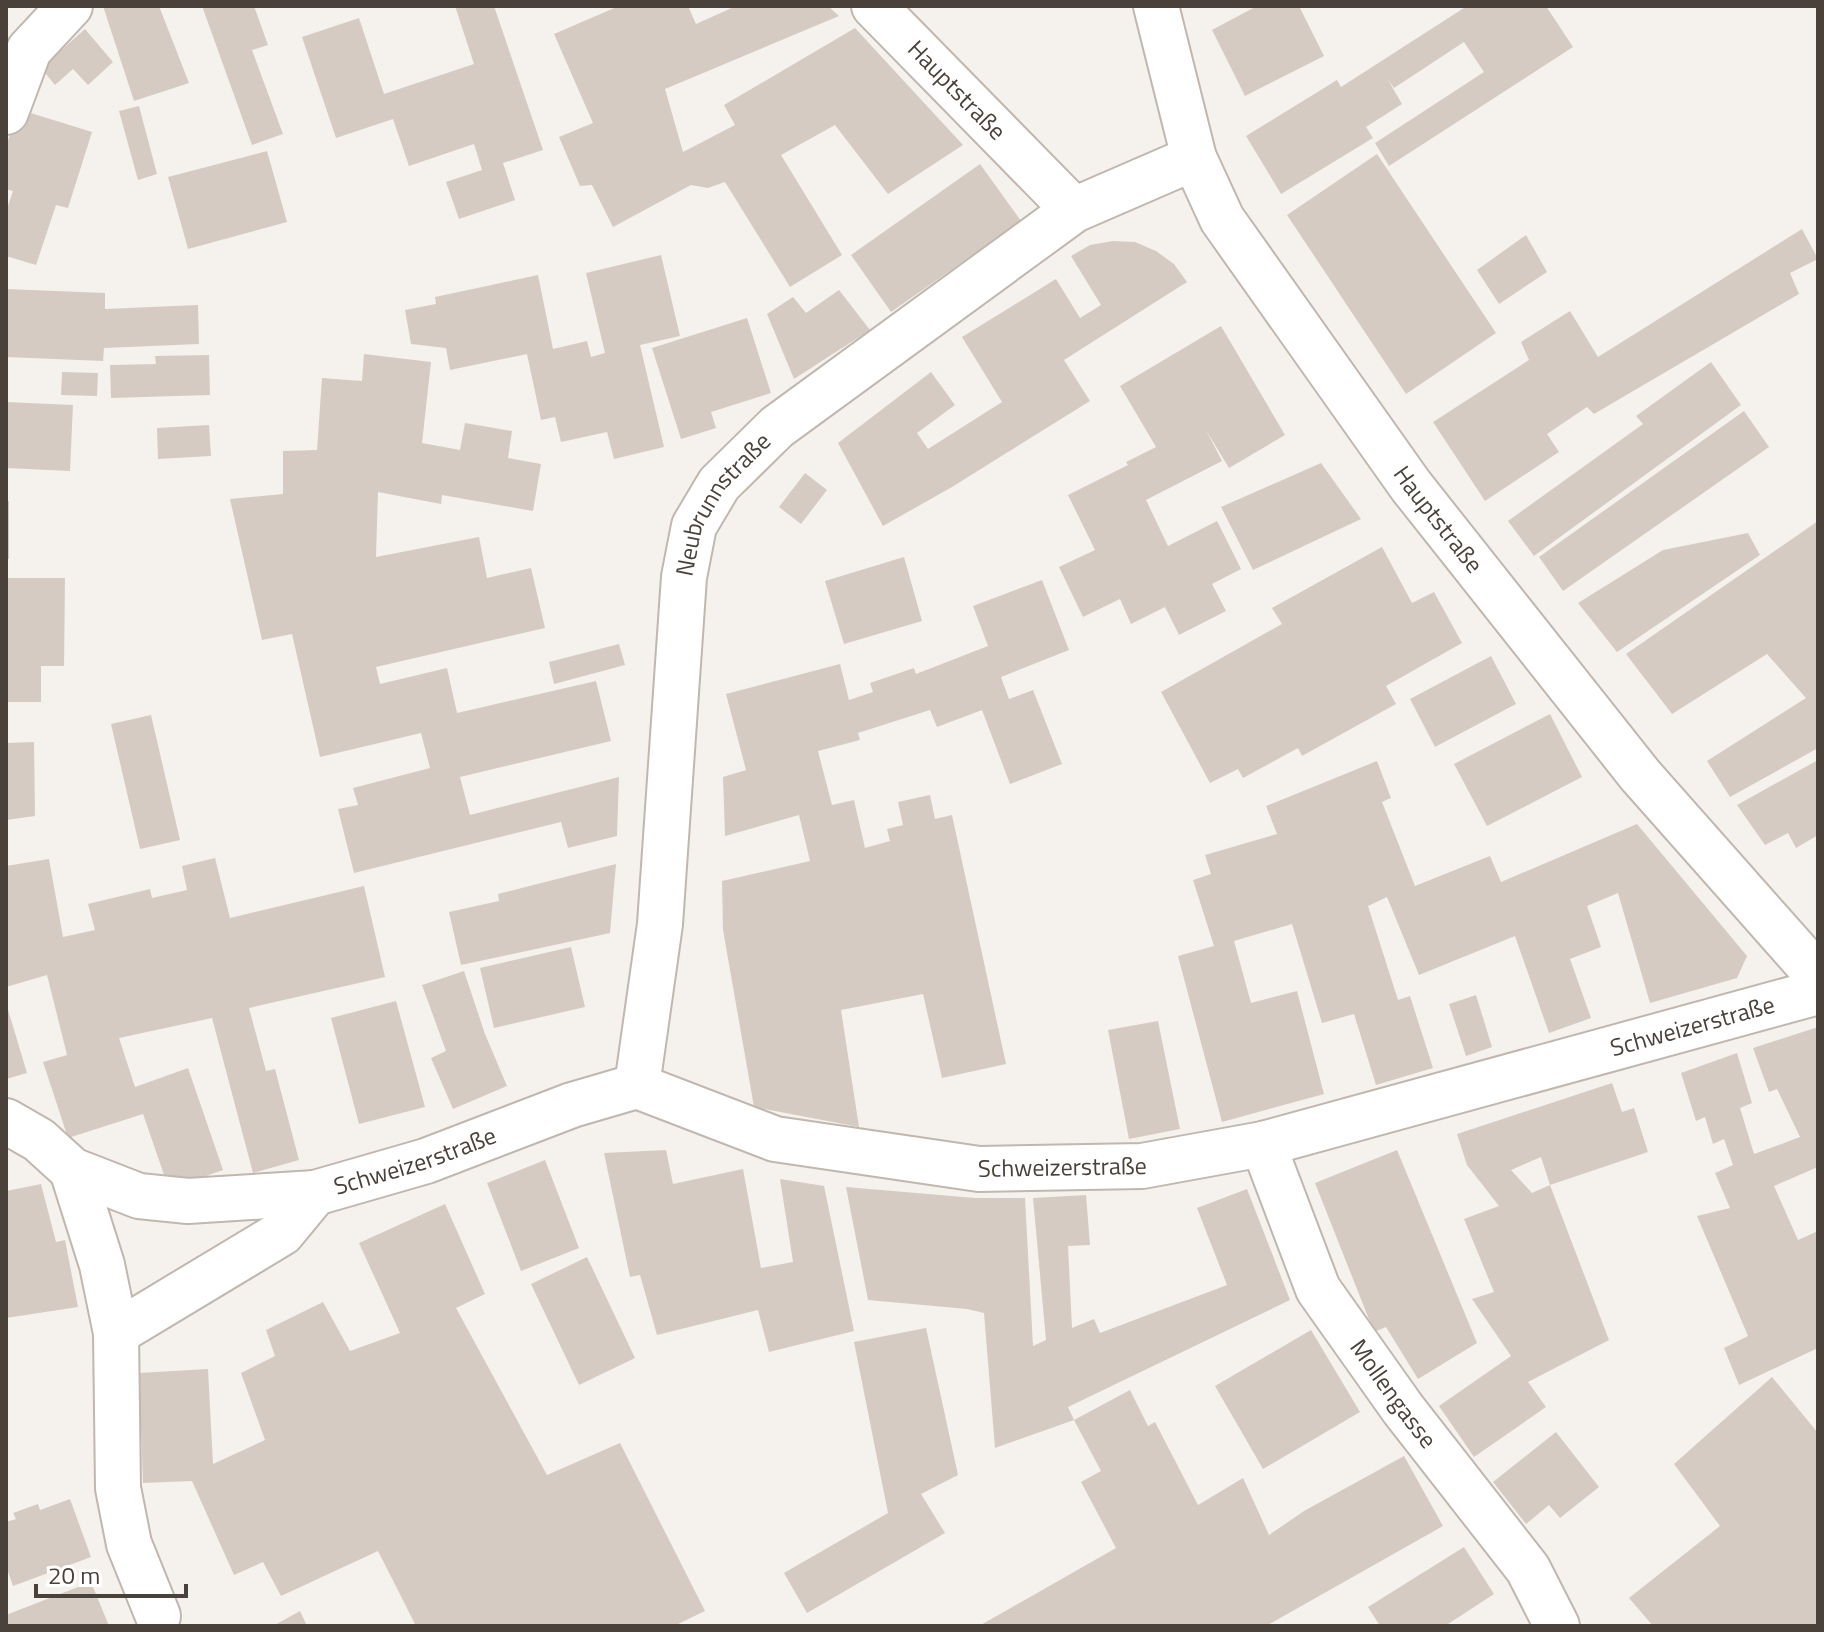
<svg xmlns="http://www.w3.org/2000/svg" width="1824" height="1632" viewBox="0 0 1824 1632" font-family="'Titillium Web',sans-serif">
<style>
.building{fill:#d6cbc3}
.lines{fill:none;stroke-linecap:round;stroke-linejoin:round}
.minor-casing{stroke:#c0b7af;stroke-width:48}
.minor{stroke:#fff;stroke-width:44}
.labels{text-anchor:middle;stroke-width:6;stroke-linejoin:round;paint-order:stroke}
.street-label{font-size:24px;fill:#49413a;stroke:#fff}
</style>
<rect width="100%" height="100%" fill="#f5f1ed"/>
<!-- building -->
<path class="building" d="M103,6H159L189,83L134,101Z
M202,6H254L268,45L252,50L283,134L252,145Z
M455,6H494L543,150L503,163L515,200L459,219L446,182L482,170L474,144L409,166L393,119L336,138L302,37L359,18L384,94L474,64Z
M619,6H688L696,24L736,6H828L839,16L665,89L683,152L735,125L724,105L855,28L963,145L888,194L835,125L781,155L842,255L790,287L725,182L708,188L691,185L613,227L592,185L580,186L559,137L593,123L554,34Z
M1257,6H1299L1324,56L1245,96L1212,30Z
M1467,6H1546L1573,47L1389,166L1375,143L1484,72L1464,42L1394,88L1387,78L1402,104L1366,127L1373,138L1281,194L1246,136L1337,80L1341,87Z
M85,29L113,62L88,85L73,69L55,85L41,68Z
M139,106L157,174L138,180L119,111Z
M18,109L92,132L68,208L56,205L36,265L6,256V212L13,191L6,189V147Z
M267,151L287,222L188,249L168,177Z
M1377,154L1496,333L1406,394L1287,215Z
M980,164L1021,221L891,312L851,255Z
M1802,229L1818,259L1790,273L1799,294L1594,414L1587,407L1547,434L1559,452L1485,501L1433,422L1529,360L1521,342L1570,311L1598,357Z
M1526,235L1547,272L1499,304L1477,270Z
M1113,241L1135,242L1156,251L1174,264L1187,282L1064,360L1090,401L952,487L883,526L838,443L931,372L955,405L917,433L928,449L1002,402L962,337L1056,279L1080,318L1101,305L1071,256L1090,245Z
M661,255L680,336L640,345L664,447L614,459L607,432L561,442L555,417L541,420L527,354L450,370L446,348L411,344L405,310L436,304L435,297L538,275L553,349L587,341L591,357L605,353L586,273Z
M6,289L105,293V309L198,305L199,344L104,348L103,361L6,357Z
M839,290L870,330L794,379L767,314L793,297L806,313Z
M747,318L771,393L711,412L716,428L681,439L652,348Z
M1221,326L1285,435L1229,468L1206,430L1222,461L1146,500L1168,546L1217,521L1241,569L1212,584L1226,611L1179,635L1165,607L1131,624L1120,599L1083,617L1059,567L1095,550L1068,495L1128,465L1126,462L1156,447L1120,386Z
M364,354L431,362L422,443L460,450L465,423L512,431L508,458L541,464L533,511L442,495L441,504L378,492L376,557L479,537L487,578L531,568L545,628L376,667L380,684L447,668L457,713L596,681L611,741L460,777L470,815L619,777L617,836L568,848L561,822L354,873L338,809L358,805L353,788L430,768L421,733L320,757L292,634L262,640L230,499L283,494V451L317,450L322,378L362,381Z
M209,355L210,395L111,398L110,365L156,364L155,356Z
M1711,362L1741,405L1534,556L1508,521L1643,424L1636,416Z
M62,372L98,373L97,396L61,395Z
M6,402L73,405L70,471L6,468Z
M1744,411L1769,447L1563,591L1539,557Z
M209,425L211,456L158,459L157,428Z
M1321,463L1361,519L1253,570L1221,507Z
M805,473L827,490L801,524L779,507Z
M6,501H9V559H6Z
M1818,521V748L1730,797L1707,761L1806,698L1767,654L1672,714L1626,654Z
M1748,533L1760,555L1617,652L1578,603L1663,550Z
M1382,547L1412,603L1434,592L1462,643L1386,686L1396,704L1302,756L1298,748L1243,778L1238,769L1210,783L1161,692L1282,624L1272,608Z
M904,557L922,621L844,644L825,581Z
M6,578H65L64,666H41V702H6Z
M1042,580L1069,650L1001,677L1009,699L1033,690L1062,764L1010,784L982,710L937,727L930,710L858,733L860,740L818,751L832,805L854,800L865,848L890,841L887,829L903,825L898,802L930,795L935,819L952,815L1006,1064L942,1078L923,994L841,1010L859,1127L754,1107L723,930L722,881L810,861L799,815L725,836L723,777L746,770L726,694L840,664L849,700L873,692L870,683L914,668L916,674L988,646L973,606Z
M619,644L625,665L554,684L549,662Z
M1491,656L1516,704L1435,747L1410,699Z
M1550,714L1582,777L1487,826L1454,764Z
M151,715L180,840L140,849L111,724Z
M34,742L35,816L6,820V743Z
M1818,760V835L1796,848L1788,833L1765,845L1737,805Z
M1377,761L1391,798L1382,802L1415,886L1490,856L1501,882L1637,824L1747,956L1737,978L1650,1003L1618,893L1587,906L1601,947L1570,959L1591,1018L1549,1033L1515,936L1419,975L1387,897L1368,906L1398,1000L1410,996L1433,1068L1376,1085L1354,1014L1322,1023L1292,924L1234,941L1251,1003L1297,991L1324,1094L1222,1122L1178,956L1214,946L1193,880L1211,874L1205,855L1277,834L1266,806Z
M215,858L230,918L364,886L385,977L249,1008L266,1071L275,1069L299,1160L253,1173L212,1018L119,1038L135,1087L188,1068L223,1170L169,1189L143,1114L68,1138L43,1062L67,1055L47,975L6,987V866L49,859L63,937L95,930L88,904L150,889L152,898L187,890L182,866Z
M616,864L610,933L461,965L449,912L499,901L498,894Z
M571,947L585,1007L494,1028L480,968Z
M464,971L485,1034L507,1086L453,1109L431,1058L446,1051L422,985Z
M1476,995L1492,1047L1466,1056L1449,1004Z
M396,1001L425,1107L359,1124L331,1018Z
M6,1003L27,1073L6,1079Z
M1158,1021L1180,1129L1129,1139L1108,1030Z
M1818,1027V1167L1774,1186L1798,1240L1818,1231V1348L1739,1385L1724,1348L1748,1336L1697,1216L1730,1208L1715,1173L1733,1165L1724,1139L1713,1144L1705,1117L1696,1121L1681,1073L1737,1053L1752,1103L1740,1108L1754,1154L1800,1137L1777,1089L1769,1092L1753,1048Z
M1612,1083L1622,1112L1634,1108L1648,1152L1550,1185L1541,1157L1511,1170L1532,1193L1550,1185L1609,1340L1528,1382L1546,1407L1474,1457L1439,1406L1511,1356L1472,1299L1494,1292L1464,1219L1499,1206L1467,1165L1457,1134Z
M666,1150L673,1184L743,1169L761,1268L793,1262L780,1179L824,1186L854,1331L769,1352L758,1310L657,1335L640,1275L630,1277L604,1153Z
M1397,1150L1477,1343L1418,1379L1386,1327L1374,1332L1315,1183Z
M545,1160L579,1248L521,1271L487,1183Z
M41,1184L56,1242L65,1240L78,1307L6,1318V1191Z
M846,1187L975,1198H1025L1033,1346L1046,1340L1033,1198L1086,1195L1090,1245L1068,1246L1072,1328L1094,1319L1100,1333L1227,1285L1197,1208L1247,1189L1290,1300L1068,1407L1074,1420L995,1448L984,1313L967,1309L868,1300Z
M445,1204L485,1294L456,1308L547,1475L620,1443L705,1611L674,1626H416L378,1551L281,1596L263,1562L234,1575L192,1481L143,1483L139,1373L208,1369L213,1464L265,1440L241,1373L275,1356L266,1330L323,1302L350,1351L400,1333L359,1243Z
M587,1257L635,1358L579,1385L531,1284Z
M926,1328L958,1475L921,1494L945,1533L807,1613L784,1573L888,1513L854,1342Z
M1311,1330L1360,1412L1263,1469L1215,1386Z
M1772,1377L1818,1433V1626H1653L1629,1598L1720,1526L1674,1464Z
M1130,1390L1148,1426L1155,1422L1198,1505L1243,1478L1269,1535L1304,1511L1404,1456L1443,1526L1266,1626H979L1116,1548L1081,1482L1101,1471L1074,1420Z
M1556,1432L1599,1487L1560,1518L1549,1505L1526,1524L1493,1482Z
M70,1499L91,1557L13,1586L6,1566V1522L16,1519L13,1513L38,1504L40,1510Z
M1464,1547L1494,1594L1445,1626H1380L1368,1607Z
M91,1582L109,1626H6V1615Z
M300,1611L307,1626H273Z"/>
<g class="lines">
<!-- minor casing -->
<g class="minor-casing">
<g id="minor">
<path id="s1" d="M874,6L1074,210"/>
<path id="s2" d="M1156,6L1194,158L1222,219L1411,486L1640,775L1818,976"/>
<path d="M6,112L29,50L70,6"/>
<path id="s3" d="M637,1086L660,924L684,577L694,526L719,484L777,427L1074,210L1194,158"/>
<path id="s4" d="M6,1121L39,1140L72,1170L139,1196L188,1201L315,1193L426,1161L572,1105L637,1086L775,1139L979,1169L1142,1166L1263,1144L1818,992"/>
<path id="s5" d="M1263,1144L1318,1289L1403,1409L1528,1569L1557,1626"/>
<path d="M72,1170L102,1265L116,1333L118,1488L129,1544L158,1616"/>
<path d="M116,1333L282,1233L315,1193"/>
</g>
</g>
<!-- minor -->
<use href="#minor" class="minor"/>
</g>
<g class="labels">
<!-- street labels -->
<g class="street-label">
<text dy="8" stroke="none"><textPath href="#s1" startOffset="118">Hauptstraße</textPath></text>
<text dy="8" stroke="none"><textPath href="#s3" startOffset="596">Neubrunnstraße</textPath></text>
<text dy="8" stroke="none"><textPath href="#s2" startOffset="594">Hauptstraße</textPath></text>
<text dy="8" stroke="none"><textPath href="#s4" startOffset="1756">Schweizerstraße</textPath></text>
<text dy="8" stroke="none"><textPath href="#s4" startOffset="436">Schweizerstraße</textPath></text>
<text dy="8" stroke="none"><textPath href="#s4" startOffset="1108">Schweizerstraße</textPath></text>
<text dy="8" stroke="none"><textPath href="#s5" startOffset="284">Mollengasse</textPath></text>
</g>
</g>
<!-- border -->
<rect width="1824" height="1632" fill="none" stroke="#49413a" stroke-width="16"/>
<!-- scale -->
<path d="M36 1584v12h150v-12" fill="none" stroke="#49413a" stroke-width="4"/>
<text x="48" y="1584" font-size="24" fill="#49413a" stroke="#ffffff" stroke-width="6" paint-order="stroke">20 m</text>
</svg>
